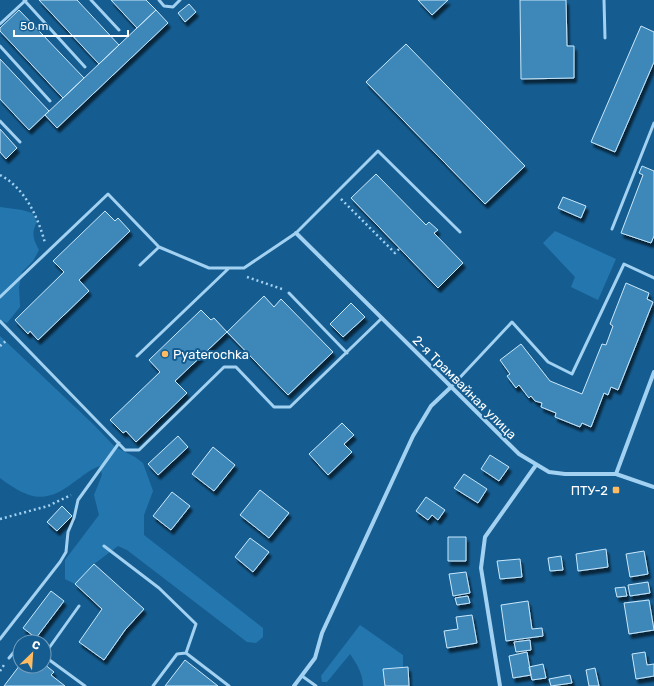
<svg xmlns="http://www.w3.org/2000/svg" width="654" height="686" viewBox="0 0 654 686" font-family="Rubik,sans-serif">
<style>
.green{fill:#2477ae}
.building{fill:#3d87b9;stroke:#c9e8fc;filter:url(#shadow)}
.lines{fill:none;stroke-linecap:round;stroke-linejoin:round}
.path{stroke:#a2d1f1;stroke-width:2.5;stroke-dasharray:2 3;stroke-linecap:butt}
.lane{stroke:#a2d1f1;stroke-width:3}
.street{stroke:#a2d1f1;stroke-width:4}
.poi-dot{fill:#ffbb62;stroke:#155d91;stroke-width:1.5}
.labels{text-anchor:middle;stroke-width:4;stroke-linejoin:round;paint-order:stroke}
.poi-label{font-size:13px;fill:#fff;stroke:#155d91;text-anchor:start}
.street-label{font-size:13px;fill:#fff;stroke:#155d91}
</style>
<defs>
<filter id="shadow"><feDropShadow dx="2.5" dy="4.5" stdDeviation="1" flood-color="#0009"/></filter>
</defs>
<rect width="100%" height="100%" fill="#155d91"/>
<!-- green -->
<path class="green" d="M0,207L22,210L32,213L37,222C31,233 33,239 39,250L33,261L22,272L19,287L20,307L7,323L0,320Z
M555,231L616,259L598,300L571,287L575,277L543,243Z
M0,336L94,425L115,447L135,457L143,463L153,491L144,515V535L263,628V637L256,643L247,642L127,550L118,546L94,564L75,584L65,579V560L99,515L94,495L102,475L100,466C90,469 83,476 74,482C45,505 28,499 0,478Z
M360,625L403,655V668L384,669L385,686H363C363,674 357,664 350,654L327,682H322L321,676Z"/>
<!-- building -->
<path class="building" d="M39,0H77L119,45L99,64Z
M111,0H146L156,10L137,28Z
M418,0H448L432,15Z
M520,0H566L567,46H574V78L521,79Z
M189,4L196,12L185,22L178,13Z
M19,10L84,78L63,98L0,31V28Z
M156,10L168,23L57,128L45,115Z
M641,26L654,32V62L615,152L591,142Z
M406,44L525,166L485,204L366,82Z
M0,59L49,111L29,130L0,99Z
M0,129L17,148L6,159L0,152Z
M642,166L654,171V236L651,243L621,233L643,175L639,173Z
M376,174L426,225L429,222L438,230L434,233L463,263L438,288L351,198Z
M563,197L586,206L581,218L558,208Z
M105,211L115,221L118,218L130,231L79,280L89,291L38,340L30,331L28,334L15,320L64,272L53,261Z
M626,283L649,293L647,299L653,302L618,390L611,387L608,395L604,393L591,427L582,423L580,427L555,417L556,413L541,407L542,403L535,401L531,396L529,398L519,385L516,388L507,376L510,374L500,360L521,344L550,381L582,394L602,344L606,345L613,326L610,324Z
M264,296L274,307L281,299L333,352L288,395L227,332Z
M351,303L365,317L343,337L330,324Z
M201,310L211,320L214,318L227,332L175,381L187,393L136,442L126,431L123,433L110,420L160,372L149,360Z
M342,423L354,435L344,444L352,452L328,475L309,454Z
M178,436L188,447L158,475L148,464Z
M213,447L235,465L214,491L192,474Z
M490,455L509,467L499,481L481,469Z
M464,474L487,489L478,503L454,488Z
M260,490L289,513L269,538L240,515Z
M172,492L190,506L171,530L153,516Z
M426,497L445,510L438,520L432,515L428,520L416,511Z
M62,506L72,516L57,531L47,522Z
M448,537H466V561H448Z
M250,538L269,552L253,572L235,557Z
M606,549L608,567L578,571L576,554Z
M644,551L648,574L630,577L626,554Z
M561,556L563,570L550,571L548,558Z
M520,559L522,577L500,579L497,561Z
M94,564L144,609L125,630L104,660L79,642L102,609L75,584Z
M466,572L470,593L453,596L449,574Z
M648,582L650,593L630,596L628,585Z
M625,587L627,596L617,597L615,588Z
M51,591L64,601L36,638L23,628Z
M468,596L470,603L457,605L455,598Z
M649,600L654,630L629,634L624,603Z
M528,601L532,629L542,628L543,636L506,641L501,605Z
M472,615L477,643L447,648L444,631L458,629L456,617Z
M530,640L531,650L516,652L514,642Z
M527,652L531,675L513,678L509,656Z
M645,652L647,665L654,664V676L636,679L632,654Z
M185,660L218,686H165Z
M44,664L54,672L51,675L65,686H4L20,665L44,666Z
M543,664L546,678L532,680L529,667Z
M408,667L409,686H385L383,669Z
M595,668L599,686H589L586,670Z
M570,675L572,683L551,686L549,679Z"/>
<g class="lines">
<!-- path -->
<path class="path" d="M0,175C25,188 38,217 45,243
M341,199L395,253L400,248
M247,277L282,289
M0,346L7,340
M0,519L48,506L71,495
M0,671L4,665"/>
<!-- lane -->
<path class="lane" d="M24,0L85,67
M91,0L119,30
M159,0L164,6L173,7L180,0
M604,0L605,38
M0,24L26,0
M0,46L50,101
M0,121L20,142
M612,229L654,123
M140,265L159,247
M289,293L347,353
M0,297L108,194L159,247L209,268H244L296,233L378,151L460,232
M0,321L125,450H139L224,367H236L274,407H290L382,318
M137,356L228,269
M451,387L512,322L548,362L572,374L624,264L654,278
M104,546L159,588L196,624L186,653
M0,639L60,562L66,552L68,532L74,518L78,500L119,443
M44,655L79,606
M44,656L85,686
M9,658L20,645
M302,676L316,686
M153,686L177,654L186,653L229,686"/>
<!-- street -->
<path class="street" d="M296,233L519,454L549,472L565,474H616L654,487
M616,474L654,372
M294,686L315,658L322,633L413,436L431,406L451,387
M500,686L481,568L485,537L536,465"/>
</g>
<!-- markers -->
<g class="poi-dot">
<circle cx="165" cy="354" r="4"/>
<rect x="612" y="486" width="8" height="8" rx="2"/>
</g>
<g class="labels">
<!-- poi labels -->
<g class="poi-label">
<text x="173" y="359">Pyaterochka</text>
<text x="608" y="495" text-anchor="end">ПТУ-2</text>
</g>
<!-- street labels -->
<g class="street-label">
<text transform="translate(465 387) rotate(45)" y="5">2-я Трамвайная улица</text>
</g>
</g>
<!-- north arrow -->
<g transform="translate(32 654) rotate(25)"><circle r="19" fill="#155d91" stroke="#739ebd"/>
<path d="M0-3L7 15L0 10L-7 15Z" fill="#ffbb62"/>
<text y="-6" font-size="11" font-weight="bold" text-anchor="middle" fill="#ffffff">С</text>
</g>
<!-- scale -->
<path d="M14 30v6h114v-6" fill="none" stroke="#ffffff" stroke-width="2"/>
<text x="20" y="30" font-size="12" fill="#ffffff" stroke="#155d91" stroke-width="3" paint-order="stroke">50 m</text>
</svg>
